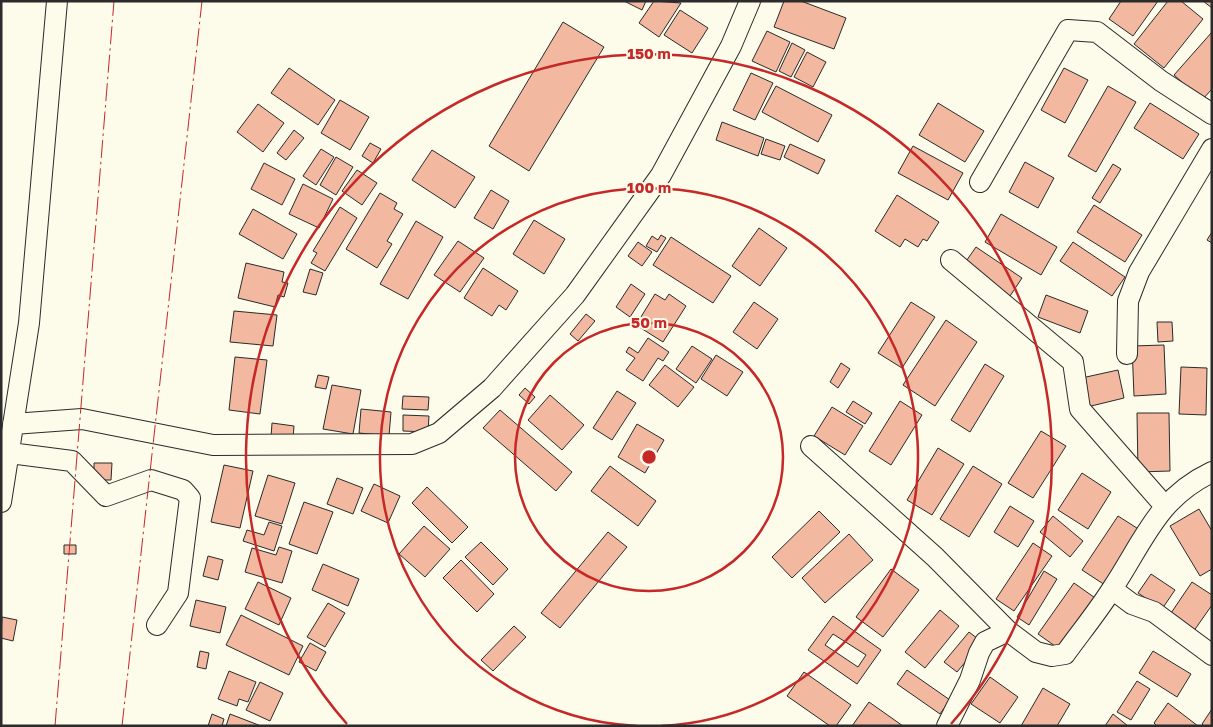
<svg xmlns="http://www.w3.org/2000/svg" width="1213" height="727" viewBox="0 0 1213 727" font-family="'Golos Text',sans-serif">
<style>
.building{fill:#f2b8a0;stroke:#2b2b2b;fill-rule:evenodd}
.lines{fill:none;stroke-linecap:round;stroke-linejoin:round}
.minor-casing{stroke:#2b2b2b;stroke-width:22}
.minor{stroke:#fdfbea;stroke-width:20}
.power{stroke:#c62828;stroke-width:1;stroke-dasharray:18 4 2.5 4;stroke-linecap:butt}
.ring{fill:none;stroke:#c62828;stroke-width:2.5}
.centre{fill:#c62828;stroke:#fdfbea;stroke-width:2.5}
.ring-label{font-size:15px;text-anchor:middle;font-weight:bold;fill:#c62828;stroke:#fdfbea;stroke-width:4;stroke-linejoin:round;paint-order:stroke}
</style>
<rect width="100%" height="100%" fill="#fdfbea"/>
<!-- building -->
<path class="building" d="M624,1H646L642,10Z
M654,1L681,3L659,37L639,23Z
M784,1H801L846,18L834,49L774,27Z
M1121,1H1158L1133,36L1109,19Z
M1168,1H1181L1203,19L1164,68L1134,44Z
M1203,1H1212V8Z
M680,10L708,28L692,53L664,35Z
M563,22L604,47L529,171L489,146Z
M767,31L790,42L776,72L752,61Z
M1212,32V89L1202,100L1174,75Z
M792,43L805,50L791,77L779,71Z
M807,52L826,62L813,87L794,77Z
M289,68L335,100L318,125L271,93Z
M1064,68L1088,80L1065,123L1041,110Z
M751,73L773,83L755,120L733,110Z
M776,86L832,115L818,142L762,112Z
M1108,86L1136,102L1096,172L1068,156Z
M340,100L369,117L350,150L321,133Z
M938,103L984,131L965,162L919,135Z
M1150,103L1199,134L1183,159L1134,128Z
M258,104L284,123L263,152L237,132Z
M722,122L764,138L758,156L716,140Z
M294,130L304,138L286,160L277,153Z
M766,139L785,146L780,160L761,154Z
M370,143L381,149L373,163L362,156Z
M790,144L825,160L818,174L784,157Z
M913,146L963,173L948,200L898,173Z
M321,149L334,157L316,185L303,176Z
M432,150L475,177L455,208L412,180Z
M336,157L353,167L336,195L320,185Z
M1025,162L1054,178L1038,208L1009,192Z
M264,163L295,179L282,205L251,189Z
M1113,164L1121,169L1100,203L1092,198Z
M357,170L377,183L362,205L342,191Z
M303,184L333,199L319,228L289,214Z
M491,190L509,201L493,229L474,218Z
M380,193L397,203L394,209L403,214L387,241L392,244L377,268L346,249Z
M897,195L939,222L927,241L923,239L918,247L905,239L900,247L875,231Z
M1094,205L1142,235L1125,262L1077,232Z
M340,207L357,218L325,271L311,263L317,253L313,251Z
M253,209L297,234L283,259L239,234Z
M1001,214L1057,247L1041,275L985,242Z
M534,220L565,239L544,274L513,254Z
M416,221L443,237L408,299L380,284Z
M759,228L787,248L760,286L732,266Z
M1212,232V243L1207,240Z
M661,235L666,238L657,252L646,246L652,236L658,240Z
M671,237L731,276L713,303L653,265Z
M458,241L484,258L460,292L434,275Z
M638,242L652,252L642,266L628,256Z
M1073,242L1125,277L1112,296L1060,261Z
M976,247L1022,278L1008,299L962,267Z
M246,263L284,272L282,282L288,283L284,297L278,295L275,307L238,298Z
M483,268L518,291L506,310L499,305L492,316L464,298Z
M310,269L323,273L316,295L303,292Z
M631,284L645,294L630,317L616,307Z
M655,294L665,300L669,294L686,306L663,342L636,325Z
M1046,295L1088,311L1080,333L1038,317Z
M754,302L778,319L757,349L733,332Z
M911,302L935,317L902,368L878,353Z
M234,311L277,315L273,346L230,342Z
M586,314L595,321L578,341L570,334Z
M946,320L977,342L935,406L903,385Z
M1157,322H1172L1173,341L1158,342Z
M648,338L669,352L663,361L658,358L643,381L626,370L635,358L626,352L629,347L638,353Z
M1164,345L1166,394L1134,396L1132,346Z
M692,346L712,359L696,383L676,369Z
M716,355L743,372L727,396L701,379Z
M235,357L267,360L260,414L229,410Z
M841,363L850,369L838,388L830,382Z
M985,364L1004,376L970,432L951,420Z
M665,365L694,387L678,407L649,385Z
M1181,367L1207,368L1206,415L1179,414Z
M1118,370L1124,398L1083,408L1077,379Z
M318,375L329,377L326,389L315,387Z
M332,385L361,390L353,434L323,429Z
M525,388L535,397L529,404L519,395Z
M617,391L636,403L612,440L593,428Z
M550,395L584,425L562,450L528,420Z
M403,396L429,397L428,410L402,409Z
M853,401L872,413L865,424L846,412Z
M900,401L922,415L891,465L869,451Z
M832,407L863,426L845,455L814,436Z
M361,409L391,412L389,436L359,433Z
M500,410L572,472L556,491L483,428Z
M1137,413H1169L1170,471L1138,472Z
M403,415L429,416L428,432L403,431Z
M272,423L294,426L293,439L271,437Z
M637,424L664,440L645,473L618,457Z
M1041,431L1066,446L1033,498L1008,483Z
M938,448L964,464L932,515L907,500Z
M94,463H112L111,480H94Z
M224,465L253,471L240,528L211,522Z
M610,466L656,501L638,526L591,491Z
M973,466L1002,484L969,537L940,519Z
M1082,473L1111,492L1088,529L1058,510Z
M268,475L295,483L282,524L255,516Z
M337,478L363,488L353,514L327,504Z
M374,484L400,496L388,523L361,511Z
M427,487L468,527L452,543L412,503Z
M304,502L333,512L317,554L289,544Z
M1010,506L1034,521L1018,547L994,532Z
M1199,509L1212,531V569L1200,576L1170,526Z
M819,511L840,532L792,578L772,557Z
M1053,516L1083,541L1070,557L1040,532Z
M1118,516L1140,530L1105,585L1082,570Z
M269,522L282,526L274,551L243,541L247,530L264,535Z
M424,526L450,549L425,577L399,554Z
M608,532L627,547L560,628L541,613Z
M849,534L873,560L825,603L802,578Z
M481,542L508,569L493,585L465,557Z
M1033,543L1052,556L1014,611L996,599Z
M64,545H76V554H64Z
M279,547L292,551L282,583L245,572L252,548L276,555Z
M208,556L223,560L218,580L203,576Z
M461,560L494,594L477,612L443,578Z
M323,564L359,579L348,606L312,590Z
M891,569L919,590L883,637L856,617Z
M1044,571L1057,579L1029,625L1017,617Z
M1151,574L1175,590L1162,609L1138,593Z
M258,582L291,598L279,625L245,609Z
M1192,582L1212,595V605L1191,635L1167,619Z
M1074,583L1098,600L1062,651L1038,634Z
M196,600L226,607L220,633L190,626Z
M328,603L345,613L325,647L307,637Z
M940,610L959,626L925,668L905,652Z
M241,615L303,646L289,675L226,645Z
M833,616L881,650L857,684L808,650ZM833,634L866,655L858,667L825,645Z
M2,617L17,620L13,641L1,638Z
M514,626L526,637L493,671L481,660Z
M969,632L982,642L957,672L944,662Z
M310,643L326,652L316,671L299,662Z
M200,651L209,653L206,669L197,667Z
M1153,651L1191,674L1177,697L1139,673Z
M907,670L950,700L940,714L897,684Z
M229,671L256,682L248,702L239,699L237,706L218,699Z
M804,672L851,705L836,726H830L787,696Z
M990,677L1018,697L1000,723L971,704Z
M1137,681L1150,689L1131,720L1117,712Z
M260,682L283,693L270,721L246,710Z
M1043,688L1070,704L1057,726H1021Z
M869,702L903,726H852Z
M1168,703L1198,726H1157L1154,723Z
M1212,709V726H1204L1202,724Z
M212,714L224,719L222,726H208Z
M230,714L261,726H226Z
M1113,714L1128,726H1105Z"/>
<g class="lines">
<!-- minor casing -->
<g class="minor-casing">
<path id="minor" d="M980,182L1068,30L1097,32L1161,81L1212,114
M951,260L1073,362L1080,409L1164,505
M1127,354L1128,301L1139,272L1212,149
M13,424L82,419L213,445L412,444L439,433L492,388L575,295L661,175L731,46L750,1
M811,446L935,557L1008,631L1036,652L1052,656L1065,654C1081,632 1098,611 1112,589C1144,541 1157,498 1212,472
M10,453L72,461L106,496L151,480L183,490L190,498L178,593L157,625
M1,502L29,323L57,1
M1112,589L1132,604L1154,612L1212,655
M947,726L970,680L979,653L985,642L1008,631"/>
</g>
<!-- minor -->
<use href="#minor" class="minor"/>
<!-- power -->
<path class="power" d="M55,726L114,1
M122,726L202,1"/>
</g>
<!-- distance rings -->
<g class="ring">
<circle cx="649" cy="457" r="134"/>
<path d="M637 726A269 269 0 1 1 661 726"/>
<path d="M347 724A403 403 0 1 1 951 724"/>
</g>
<circle cx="649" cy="457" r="8" class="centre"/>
<g class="ring-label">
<text x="649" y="59">150 m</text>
<text x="649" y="193">100 m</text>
<text x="649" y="328">50 m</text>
</g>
<!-- border -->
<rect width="1213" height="727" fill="none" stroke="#2b2b2b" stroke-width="5"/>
</svg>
